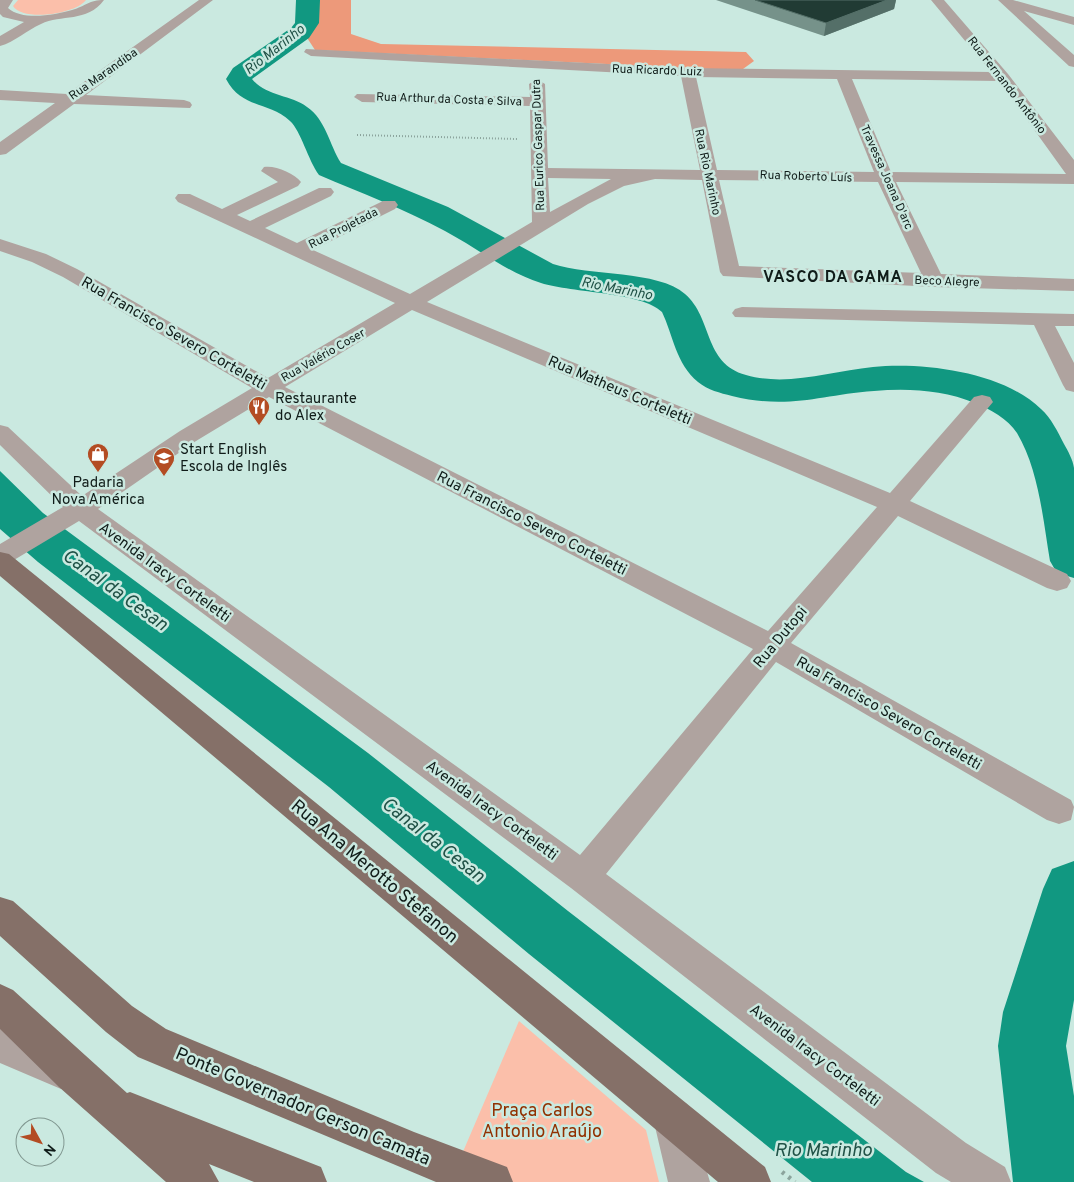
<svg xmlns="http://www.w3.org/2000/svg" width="1074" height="1182" viewBox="0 0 1074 1182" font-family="Overpass,sans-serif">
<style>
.green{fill:#fbbfaa}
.forest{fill:#ed997a}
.water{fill:#119881}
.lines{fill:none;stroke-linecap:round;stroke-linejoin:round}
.river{fill:#119881;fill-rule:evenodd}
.path-far1{stroke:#8ba39c;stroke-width:2;stroke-dasharray:1 2;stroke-linecap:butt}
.path{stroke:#8ba39c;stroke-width:4.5;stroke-dasharray:3 5;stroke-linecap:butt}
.minor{fill:#afa39f;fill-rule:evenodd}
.major{fill:#857068;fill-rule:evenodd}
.wall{fill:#76928a}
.shaded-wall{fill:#546f68}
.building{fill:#213b34;stroke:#546f68}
.labels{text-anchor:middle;stroke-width:5;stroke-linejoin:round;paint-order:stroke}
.far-street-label{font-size:12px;fill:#101c19;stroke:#cae9e0}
.far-water-label{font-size:14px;font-style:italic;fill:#215247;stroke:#cae9e0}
.street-label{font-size:15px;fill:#101c19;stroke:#cae9e0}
.poi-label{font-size:15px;fill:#101c19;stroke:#cae9e0;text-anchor:start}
.far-district-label{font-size:16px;font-weight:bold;letter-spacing:1px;fill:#101c19;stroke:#cae9e0}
.near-street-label{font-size:18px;fill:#101c19;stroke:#cae9e0}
.near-park-label{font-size:18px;fill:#913000;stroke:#cae9e0}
.near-water-label{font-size:19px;font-style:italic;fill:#215247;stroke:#cae9e0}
</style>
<rect width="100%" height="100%" fill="#cae9e0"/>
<!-- green -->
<path class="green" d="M18,0H86C76,14 23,22 13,6Z
M519,1021L646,1130L659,1182H450Z"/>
<!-- forest -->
<path class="forest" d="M310,0H351V34L381,44L746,52L754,61L743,69L731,70L315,50L302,30Z"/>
<!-- water -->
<path class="water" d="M0,471L43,513L368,753L568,911L906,1172L924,1182H812L529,954L329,787L38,562L0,529Z"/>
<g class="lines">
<!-- river -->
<path class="river" d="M296,0H320L319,23L309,38L252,79C265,96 291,95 307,107C326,120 329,144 341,163L448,207L553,264C589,276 658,270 685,294C713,318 703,363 746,375C788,387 831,371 873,367C924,362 1003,372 1041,409C1051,418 1058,432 1064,444C1068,451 1073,460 1074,468C1074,479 1074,491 1074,502C1074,527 1074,552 1074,578L1057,573L1050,561C1043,520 1039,470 1017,433C1008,419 990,409 975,403C943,390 908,388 874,391C819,395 790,410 732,396C720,393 708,390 698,382C676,364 673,335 662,312C642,292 573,293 541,283C506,272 477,248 445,231C404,209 361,193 319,175C308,160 301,131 290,121C268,101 242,109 226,79L233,68L291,28L295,23Z
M1074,861V1000L1066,1046L1074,1096V1182H1013L998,1046L1003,1012L1043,889L1052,869Z"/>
<!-- path-far1 -->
<path class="path-far1" d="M357,135L517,139"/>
<!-- path -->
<path class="path" d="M782,1172L795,1182"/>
<!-- minor -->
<path class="minor" d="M0,0H13L8,8C22,21 55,15 72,10C86,6 89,0 104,0C87,23 61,14 41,24C27,30 15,42 0,46V36L24,22L3,17L0,14Z
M199,0H213L86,95L184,100L190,102L192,105L190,108L74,104L6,154L0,155V142L55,103L0,100V90L67,94Z
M931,0H944L1008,74L1074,160V184L896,182L941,274L1074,279V291L935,287L723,276L720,272L702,180L655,179L624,186L588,204L427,302L890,493L974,397L982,395L990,397L993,402L910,501L1067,574L1071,581L1067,588L1057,591L1047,588L898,516L791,643L1071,800L1074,807L1071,820L1059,824L1047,820L776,662L606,874L966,1143L1005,1167L1011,1182H951L936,1173L571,888L79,521L9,563L0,565V544L63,507L0,445V425L8,427L82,496L180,431L252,388L63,277L32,262L0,251V239L46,254L77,269L268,378L395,303L178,202L175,198L178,194H190L222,209L278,182L261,171L264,167C275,165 294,173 301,182L298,186L237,215L250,221L319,188H331L334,192L331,196L265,228L297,243L383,201H395L398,205L395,209L313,250L410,294L532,222L530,106L362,102L354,97L357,94L530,97L529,84L537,79L545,84L548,168L700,170L681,76L311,56L304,52L306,49L688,68L991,72ZM696,77L837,79L874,172L717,170ZM852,79L999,81L1066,174L891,172ZM548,178L611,179L550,212ZM719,180L878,182L921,273L739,266ZM412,310L877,507L768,631L285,387ZM269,397L753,649L580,855L98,509L196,441Z
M998,0H1013L1074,17V25L1024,11L1074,55V67L1069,66Z
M742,307L1074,314V326H1055L1074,363V392L1066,390L1063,385L1034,325L735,317L732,313L735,309Z
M0,1025L75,1055L81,1069L75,1083L61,1089L0,1063Z
M673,1098L687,1104L710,1182H668L653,1118L659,1104Z"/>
<!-- major -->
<path class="major" d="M0,552L9,554L765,1167L771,1182H718L0,576Z
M0,897L13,901L132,1006L166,1029L414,1132L507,1167L513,1182H436L138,1057L106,1032L0,936Z
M0,984L13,990L127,1093L130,1092L321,1167L327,1182H254L209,1164L219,1182H166L59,1087L0,1029Z"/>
</g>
<!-- wall -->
<path class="wall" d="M716,0H896L894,9L824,36Z"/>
<!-- shaded-wall -->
<path class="shaded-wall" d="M887,0H896L894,9L824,36L826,23Z"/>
<!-- building -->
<path class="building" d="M755,0H887L826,23Z"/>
<!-- icons -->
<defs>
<g id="restaurant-pin" transform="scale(1.125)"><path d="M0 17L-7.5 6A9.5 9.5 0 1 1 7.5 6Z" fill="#b34c23" stroke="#cae9e0"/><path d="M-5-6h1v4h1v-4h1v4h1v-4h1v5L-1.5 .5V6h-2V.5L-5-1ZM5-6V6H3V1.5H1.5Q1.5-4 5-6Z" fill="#fff"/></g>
<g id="shop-pin" transform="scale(1.125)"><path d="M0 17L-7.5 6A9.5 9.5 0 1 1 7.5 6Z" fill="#b34c23" stroke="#cae9e0"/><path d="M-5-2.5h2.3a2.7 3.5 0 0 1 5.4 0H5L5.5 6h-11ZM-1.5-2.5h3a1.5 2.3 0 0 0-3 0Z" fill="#fff"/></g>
<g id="university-pin" transform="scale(1.125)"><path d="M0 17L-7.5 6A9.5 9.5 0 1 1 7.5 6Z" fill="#b34c23" stroke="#cae9e0"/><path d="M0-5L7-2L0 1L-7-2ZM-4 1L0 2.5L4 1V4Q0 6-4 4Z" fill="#fff"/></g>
</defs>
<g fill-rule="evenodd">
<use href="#restaurant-pin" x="259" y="407"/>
<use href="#shop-pin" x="98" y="454"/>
<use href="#university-pin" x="164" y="458"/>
</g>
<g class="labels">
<!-- far-street labels -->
<g class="far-street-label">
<text transform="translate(657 70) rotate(2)" y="4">Rua Ricardo Luiz</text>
<text transform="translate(103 74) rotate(-35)" y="4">Rua Marandiba</text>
<text transform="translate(1007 85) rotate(52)" y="4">Rua Fernando Antônio</text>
<text transform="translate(449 99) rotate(2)" y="4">Rua Arthur da Costa e Silva</text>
<text transform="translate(538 145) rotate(-92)" y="4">Rua Eurico Gaspar Dutra</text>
<text transform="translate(708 172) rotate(78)" y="4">Rua Rio Marinho</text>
<text transform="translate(806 176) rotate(2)" y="4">Rua Roberto Luís</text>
<text transform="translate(887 177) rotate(66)" y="4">Travessa Joana D'arc</text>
<text transform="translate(343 228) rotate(-27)" y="4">Rua Projetada</text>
<text transform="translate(947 281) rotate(2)" y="4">Beco Alegre</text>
<text transform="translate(323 355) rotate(-30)" y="4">Rua Valério Coser</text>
</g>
<!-- far-water labels -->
<g class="far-water-label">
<text transform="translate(274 49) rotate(-38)" y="5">Rio Marinho</text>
<text transform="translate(617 288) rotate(11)" y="5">Rio Marinho</text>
</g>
<!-- street labels -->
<g class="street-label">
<text transform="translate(174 333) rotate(30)" y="5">Rua Francisco Severo Corteletti</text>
<text transform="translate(620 390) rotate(23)" y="5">Rua Matheus Corteletti</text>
<text transform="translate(532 523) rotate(27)" y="5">Rua Francisco Severo Corteletti</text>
<text transform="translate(165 572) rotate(36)" y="5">Avenida Iracy Corteletti</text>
<text transform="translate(780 637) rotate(-50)" y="5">Rua Dutopi</text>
<text transform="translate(889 713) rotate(30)" y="5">Rua Francisco Severo Corteletti</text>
<text transform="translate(492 810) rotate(36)" y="5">Avenida Iracy Corteletti</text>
<text transform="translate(815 1055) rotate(37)" y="5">Avenida Iracy Corteletti</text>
</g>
<!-- poi labels -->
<g class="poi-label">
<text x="275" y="403">Restaurante<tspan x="275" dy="17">do Alex</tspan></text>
<text x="180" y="454">Start English<tspan x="180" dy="17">Escola de Inglês</tspan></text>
<text x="98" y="487" text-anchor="middle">Padaria<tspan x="98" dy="17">Nova América</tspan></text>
</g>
<!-- far-district labels -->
<g class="far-district-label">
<text x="833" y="282">VASCO DA GAMA</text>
</g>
<!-- near-street labels -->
<g class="near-street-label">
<text transform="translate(375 871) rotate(40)" y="6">Rua Ana Merotto Stefanon</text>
<text transform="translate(303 1106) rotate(23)" y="6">Ponte Governador Gerson Camata</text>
</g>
<!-- near-park labels -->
<g class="near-park-label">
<text x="542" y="1116">Praça Carlos<tspan x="542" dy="21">Antonio Araújo</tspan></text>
</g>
<!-- near-water labels -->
<g class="near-water-label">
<text transform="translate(116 589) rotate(36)" y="7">Canal da Cesan</text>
<text transform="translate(434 839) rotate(38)" y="7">Canal da Cesan</text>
<text x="823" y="1156">Rio Marinho</text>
</g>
</g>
<!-- north arrow -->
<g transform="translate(40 1142) rotate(130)"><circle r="24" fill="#cae9e0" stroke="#809790"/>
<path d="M0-4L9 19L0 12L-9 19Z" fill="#b34c23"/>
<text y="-8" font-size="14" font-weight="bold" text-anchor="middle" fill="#101c19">N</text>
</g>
</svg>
